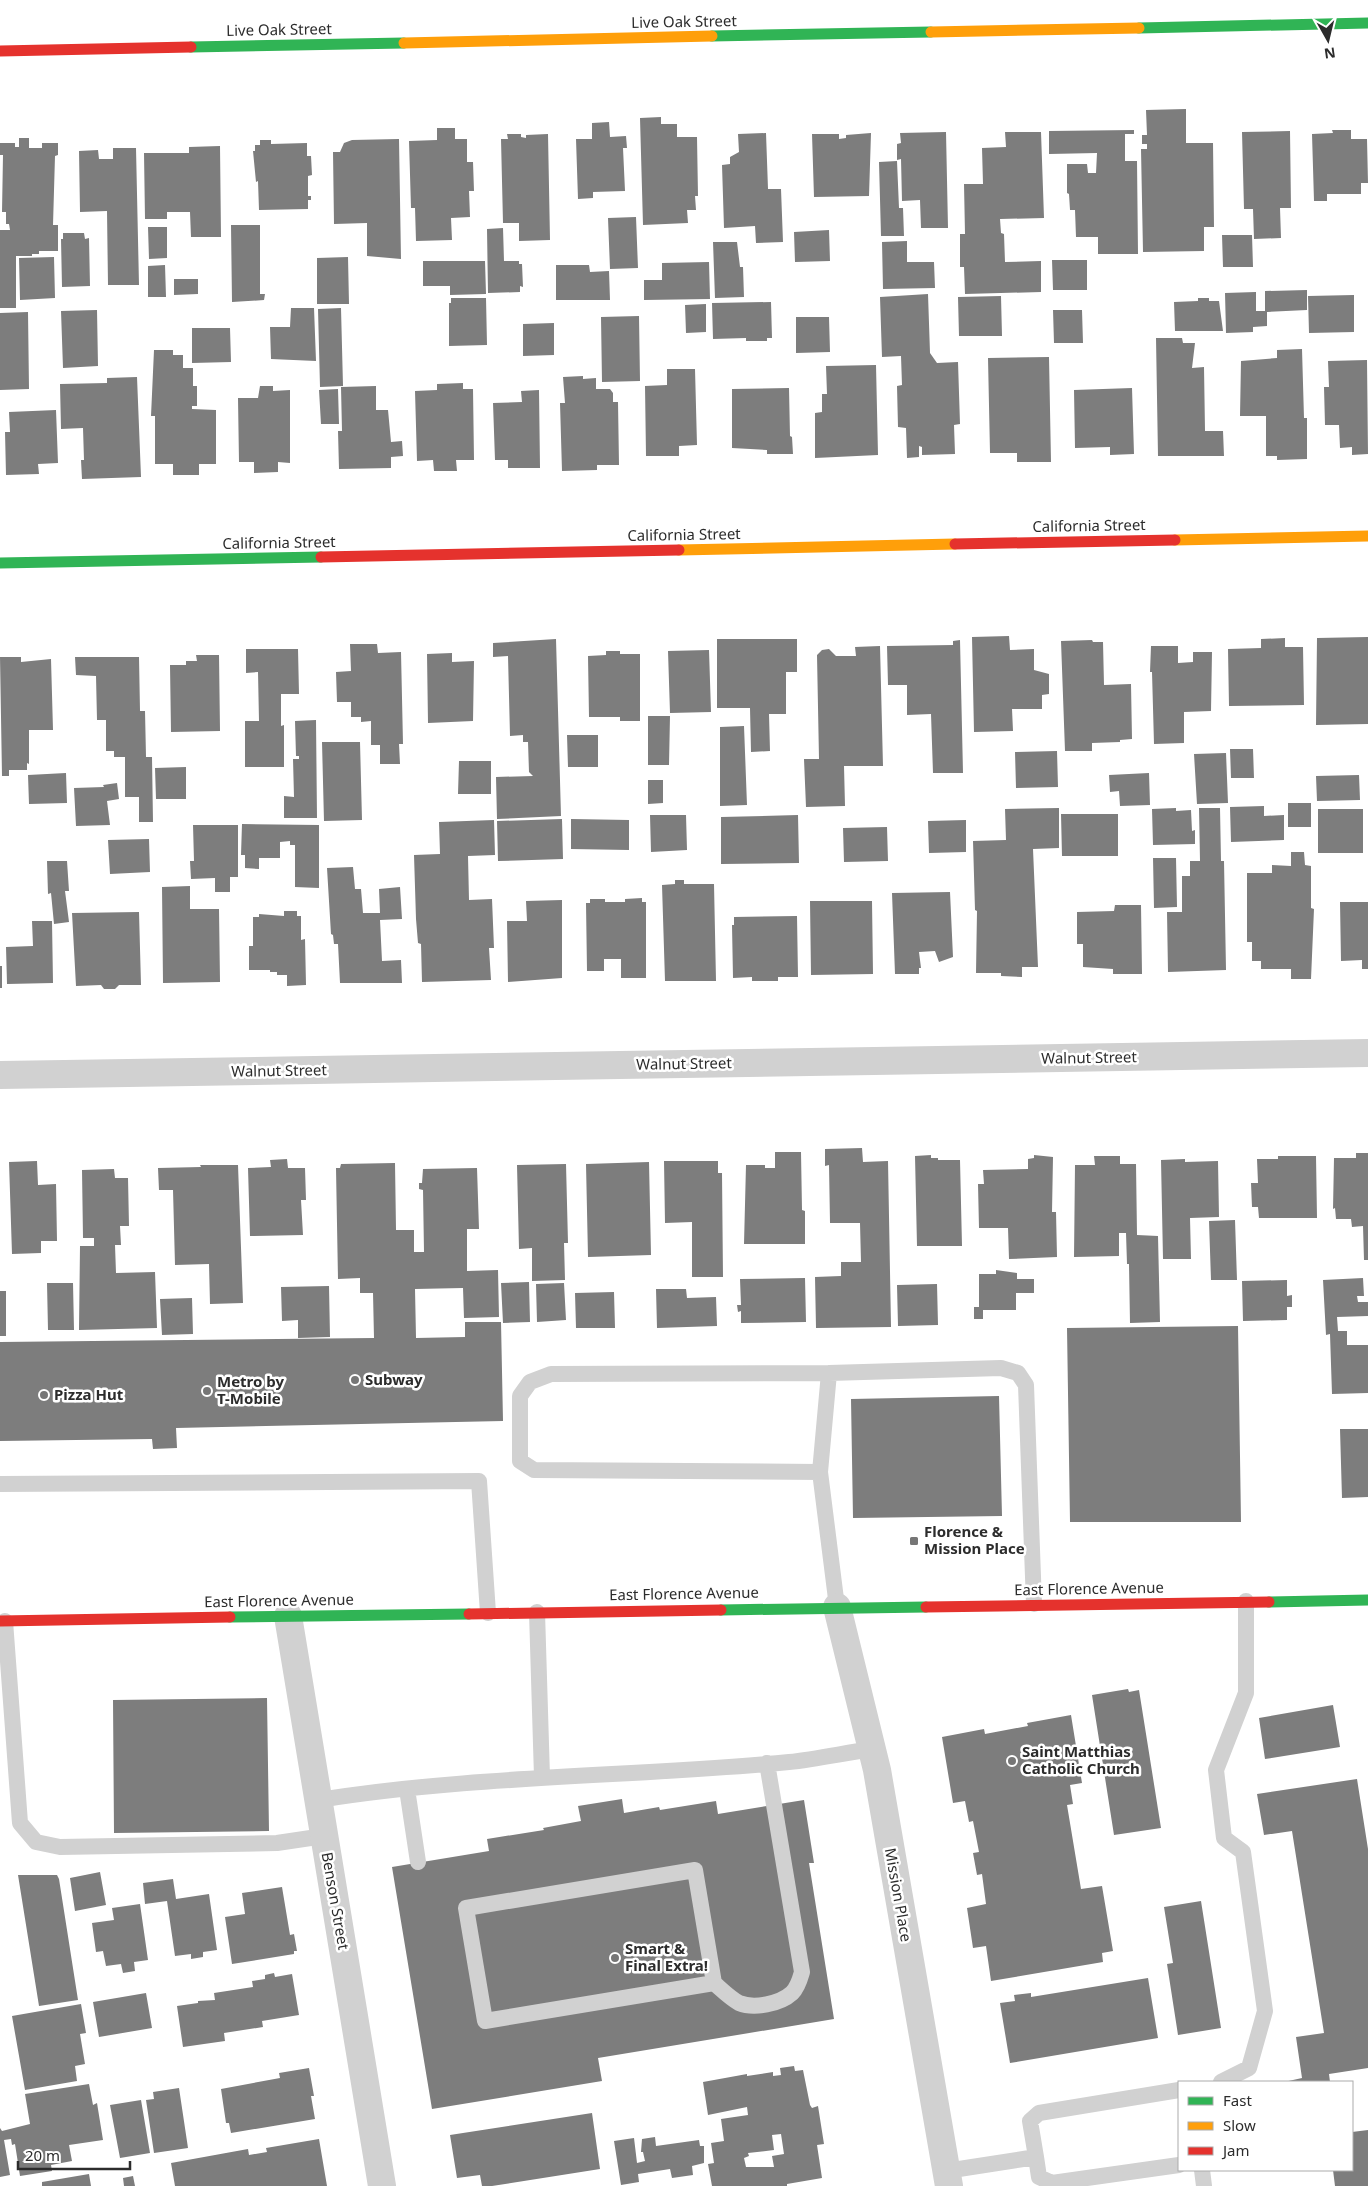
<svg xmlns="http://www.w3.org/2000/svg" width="1368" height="2186" viewBox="0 0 1368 2186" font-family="'Noto Sans',sans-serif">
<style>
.building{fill:#7d7d7d;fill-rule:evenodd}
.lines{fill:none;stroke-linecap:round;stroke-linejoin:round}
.lane{stroke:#d1d1d1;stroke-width:16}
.street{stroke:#d1d1d1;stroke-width:28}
.fast{stroke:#30b455;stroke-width:11}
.slow{stroke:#ff9f0a;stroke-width:11}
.jam{stroke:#e5322d;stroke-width:11}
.poi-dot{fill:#767676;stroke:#fff;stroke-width:2}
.labels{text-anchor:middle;stroke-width:5;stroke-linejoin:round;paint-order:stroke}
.street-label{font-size:15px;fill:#2c2c2c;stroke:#fff}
.poi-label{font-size:15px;font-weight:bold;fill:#2c2c2c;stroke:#fff;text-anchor:start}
</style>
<rect width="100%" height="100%" fill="#fff"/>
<!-- building -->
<path class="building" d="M1186,109V143H1213L1214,227H1204V251L1143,252L1141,149H1147V144H1142V135H1147L1146,110Z
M661,117V124H677V137H697L698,196H695L696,210H687L688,223L643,225L640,118Z
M609,122L610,137L626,136L627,148H623L625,191L593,192V198L578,199L576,139H592V123Z
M437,128H455V139H467V162H473L474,191H469L470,217L451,218L452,240L416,241L415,208H411L409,141L437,140Z
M1134,130V134H1125V161H1137L1138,254H1098V237H1076L1075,210H1070L1069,194L1067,193V164H1087L1088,173H1096L1097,153L1049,154V131Z
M1332,130H1351V139H1367L1368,183H1361V194H1327V201H1314L1312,134L1333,133Z
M1290,131L1291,208H1280L1281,238L1254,239L1253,209H1244L1242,132Z
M946,132L948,228H921L920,200L902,201L901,159L897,160V144L901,143L900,133Z
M1005,132H1041L1044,218L1000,219L1001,233L1004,234L1005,262L1041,261V292L965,294L964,267H960V234H965L964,184H983L982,148L1006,147Z
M766,133L768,189H781L783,242L756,243L755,226L724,228L722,165L730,164V157L739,152L738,134Z
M871,133L869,196L814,197L812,134H839V139L846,138V135Z
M507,134H521V137L526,138V135L548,134L550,240L519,241V223H503L501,139H508Z
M19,138H29V148H42V143H58V155L55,156L53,225H58V251H39V254H32V256H16V308H0V230H10L9,224H6V212H2L3,155H0V143H15V147H19Z
M399,139L401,259L367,256V223L334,224L333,152H340L344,143L352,140Z
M260,140H271V144L307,143V156H311L312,175L308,176V196H311V200H308V209L259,210L258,181L256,182L253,151H255V145H260Z
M220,146L221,237H191L190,212H167V219H145L144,153H189V147Z
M113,148H136L139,285H108L107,211L80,212L79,151L98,150L99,159H113Z
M897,161L899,208H903L904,236H881L879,162Z
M636,217L638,268L610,269L608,218Z
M231,225H260V294H265L264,300L232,302Z
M148,227H167V258L149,259Z
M503,228L504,261H519V264H522L523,287L520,286V292L488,293L487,229Z
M829,230L830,261L795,262L794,232Z
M63,233H84L85,239L89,238L90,286L62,287L61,239H63Z
M1222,235H1252L1253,267H1223Z
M907,241V262H934L935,288L883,289L882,242Z
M713,242H737L740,267H743L744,297L715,298Z
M54,257L55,298L20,300L19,258Z
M348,257L349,304H317V258Z
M1052,260H1087V290H1053Z
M423,261H485L486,294L450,295V286H423Z
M709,262L710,299L644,300V280H662V263Z
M165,265L166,297H148V266Z
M556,265H589L590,272L609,271L610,300H556Z
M174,279H198V294L174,295Z
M1307,290V310L1267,312V326L1253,327V332L1226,333L1225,293L1256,292V311H1265V291Z
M928,294L930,353L937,363L958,362L960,424L954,425L955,454L922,455V447L919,446V457L907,458L906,428L898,427L897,386L902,385L901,356L882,357L880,297Z
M1354,295V332L1309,333L1308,296Z
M1001,296L1002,336H959L958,297Z
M451,298H486L487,345L449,346V303H451Z
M1198,298H1209V301H1219L1223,331H1175L1174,302L1198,301Z
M771,302L772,338H767V341H746V338L713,339L712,303Z
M706,304V332L686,333L685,305Z
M291,308H314L316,361L271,359L270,327H290Z
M341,308L343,386L320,387L318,309Z
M97,310L98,366L63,368L61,311Z
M1053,310H1082L1083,343H1054Z
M28,312L29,389L0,390V313Z
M639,316L640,381L602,382L601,317Z
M796,317H829L830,352L796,353Z
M554,323V355L523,356V324Z
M192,328H230L231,362L192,363Z
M1156,338H1182L1183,343H1195L1192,368L1204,367L1205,431H1223L1224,456H1158Z
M1302,349L1304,418H1307V459L1277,460V456H1266V416H1240L1241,361L1277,358V350Z
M154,350H173V355H183V368H193V386H197V406H192V409L216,410V464H199V475H173V464H155V416H151Z
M1049,357L1051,462H1017V453H990L988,358Z
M1367,360L1368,454L1352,455V447L1340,448L1339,425H1325L1324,387H1329L1328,361Z
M876,365L878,455L815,458V413L822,412V394H827L826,366Z
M667,369H695L697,445L679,446V456H646L645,386L667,385Z
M583,376V379L596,378V389H610L613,393V402H618L619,465H597V470L562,471L560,403H565L563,377Z
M137,377L141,477L82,479L81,460H84L83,428L61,429L60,384L107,383V378Z
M463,383V389H473L474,460H456L457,471H434L433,460L417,461L415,391L437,390V384Z
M260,386H273V391L290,390V463L278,462V472L254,473V462H239L238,398H258Z
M376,386V410H388L391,442L402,441L403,456L391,457V468L339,469L338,431H342L341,387Z
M789,388L790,436L792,437L793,454H767V450L732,448V389Z
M1132,388L1134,454L1110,455V447L1075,448L1074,390Z
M338,389L339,424H321L319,390Z
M539,390L540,468H508V460H495L493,403L522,402L521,391Z
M56,410L58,463L38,464L39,474L6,475L5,432H10L9,412Z
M1009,636L1010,650L1034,649V670L1049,674V694L1042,695V709H1012L1013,731L974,732L972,637Z
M1368,637V724L1316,725L1317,638Z
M1285,638V647H1303L1304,705L1229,706L1228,649L1261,648V639Z
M556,639L561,816L497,819L496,777L533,776L529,772L528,742H523V735L510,736L508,656L493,657V643Z
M717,639H797V672H786V714H769L770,751L751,752L750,708H717Z
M960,640L963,773H933L931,714L907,715V685H888L887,646L953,645V641Z
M1092,640L1093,642H1103L1104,685L1131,684L1132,739L1120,740V742L1092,743V751H1065L1061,641Z
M350,644H377L378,653L401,652L403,744H399L400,764H380V745H371V721L361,722V717H351V702H337L336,672L351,671Z
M880,646L883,766H844L845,806L806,807L804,759H819L817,655L822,650L829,649L836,656H856L855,647Z
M1151,646H1178V663L1193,662V652H1212L1211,711L1184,712V743L1154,744L1152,672H1150Z
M246,649H298L299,694H281V726L284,725V767H245V721H259L258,672L246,673Z
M709,650L711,712L670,713L668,651Z
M606,651H620V654H640V721H620V717H589L588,656L606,655Z
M452,653V662L474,661L473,721L428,723L427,654Z
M196,655H219L220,731L171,732L170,665H186V661H197Z
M0,657H21V662L51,659L53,730H29V764L27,763V770H9V776H2Z
M75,657H139L140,711H145L146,757H152L153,822H139V797H125V757H114V751H106V720H97L96,676L76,675Z
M648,716H670L669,765H648Z
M316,720L317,818H284V796L294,797L293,759H299V756H296L295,721Z
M744,726L747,805L720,806V727Z
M567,735H598V767H568Z
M322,742H360L362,820L324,821Z
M1230,749H1253L1254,778H1231Z
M1057,751L1058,787L1016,788L1015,752Z
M1226,753L1228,803L1197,804L1194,754Z
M459,761H491V794H458Z
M186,767V799H156L155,768Z
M66,773L67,803L29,804L28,775Z
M1149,773L1150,805L1120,806L1119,791L1110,792L1109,775Z
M1359,775L1360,800L1317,801L1316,776Z
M648,780H663V803L648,804Z
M117,783L119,799L107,801L110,825L76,826L74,788L104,787L103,785Z
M1288,803H1311V827H1288Z
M1264,806V816L1284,815V840L1231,842L1230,807Z
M1059,808V848L1033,849L1038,967H1022V977L1001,976V973H976L977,911L975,910L973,841L1006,840L1005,809Z
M1176,808V811L1191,810L1192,831L1195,830V844L1153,845L1152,809Z
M1199,808H1220L1221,861H1224L1226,970L1168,972L1167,912H1182V876H1190V861H1200Z
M1318,809H1363V853H1318Z
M1061,814H1118V856H1062Z
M650,815H686L687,850L651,852Z
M798,815L799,863L721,864V817Z
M562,819L563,859L498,861L497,821Z
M571,819L629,820V850L571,849Z
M494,820L495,855L468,856L469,900L492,899L494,948H489L491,980L422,982L421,944L418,943L416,919L414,855L440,854L439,822Z
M966,820V852L929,853L928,821Z
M242,824L319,825V888L295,887V845H290V841L280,842V858H259V869L245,868V855H241Z
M193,825H238V877H230V892H215V878L191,879L190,861H194Z
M887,827L888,861L844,862L843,828Z
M149,839L150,872L110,874L108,840Z
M1291,852H1304L1305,865L1311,866V908L1314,909L1311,979H1291V969H1261V961H1252V942H1247V873H1272V865L1291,866Z
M1153,858H1176L1177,907L1154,908Z
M47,861H67L69,891H65L69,922L54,924L51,893L48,894Z
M353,867L355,889H361L363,913H380L379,889L400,887L402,919L380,920L382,961L401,960L402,983H340L338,944H334L333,935L331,934L327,868Z
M675,880H684V884H714L716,981H665L662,885L675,884Z
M190,886V909H219L220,982L163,983L162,887Z
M950,892L953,957L939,962L935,951L919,952L921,968H919V974H895L892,893Z
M642,898V902H646V978H621V959H604V971H587L586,903H590V899H605V902H625V899Z
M562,900V978L508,982L507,921H527L526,901Z
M810,901H872L873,974L811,975Z
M1340,902H1368V969H1362V960L1341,961Z
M1115,905H1141L1142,974H1113V969L1083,967V944H1077V912L1114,911Z
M284,911H297V916H301V940L305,939L306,985L287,986V975H277V972H270V970H249V946H253V917H259V914L284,916Z
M139,912L141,985H119L115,989H104L101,985L76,986L72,913Z
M797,916L798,977H778V981H752V977L733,978L732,925H734V917Z
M32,921H52L53,983L7,984L6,947L33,946Z
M0,966H2V988H0Z
M862,1148L863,1162L888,1161L891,1327L816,1328L815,1277L841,1276V1262H861L860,1223H830L829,1165L825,1166V1149Z
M775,1152H801L802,1210L805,1211V1244H744L746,1165H765V1168H775Z
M1356,1153H1368V1260H1364L1363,1226L1352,1227L1351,1219H1336L1335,1208L1333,1209L1334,1158H1356Z
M931,1155V1158H938V1160H960L962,1246H917L915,1156Z
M1034,1155L1053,1157L1052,1212H1056L1057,1257L1009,1259L1008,1228H979L978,1184H984L983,1170L1028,1169V1159L1034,1158Z
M1094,1156H1120V1164H1136L1137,1235L1158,1236L1160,1322L1130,1323L1129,1264H1127L1126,1233H1119V1256L1074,1257L1075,1165H1095Z
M1278,1156H1316L1317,1218H1259L1258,1207H1252L1251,1183H1258L1257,1159H1278Z
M287,1159L288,1168H305L306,1200H301L303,1235L250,1236L248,1168L271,1167L270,1160Z
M1185,1159V1162L1218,1161L1219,1217L1190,1218L1191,1259H1163L1161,1160Z
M37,1161L38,1185L56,1184L57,1241H41V1253L12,1254L9,1162Z
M664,1161H718V1173H722L723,1277H692V1222L665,1223Z
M649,1162L651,1255L588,1257L586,1164Z
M395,1163L396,1230H414V1252H424L423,1190L419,1189V1183H422L423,1169L477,1168L479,1229H467V1271L498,1270L499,1317L464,1318L463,1288L415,1289L416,1338L465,1337V1322H501L503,1421L176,1428L177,1448L153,1449L152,1439L0,1441V1342L374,1338L373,1293H360V1278L338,1279L336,1168H340L341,1164Z
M566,1164L568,1243H564L565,1280L532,1281V1248L519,1249L517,1165Z
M200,1165H238L243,1303L210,1304L209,1264L175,1265L173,1190H159L158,1168L201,1167Z
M114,1169L115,1178H128L129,1226H120L121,1245H115L116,1273L155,1272L157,1328L79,1330L80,1246H94V1238H83L82,1170Z
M1235,1220L1237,1280H1211L1209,1221Z
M996,1270L1017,1273V1279H1034V1293H1016V1310H983V1319H974V1307H979V1274H996Z
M805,1278L806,1322L741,1323V1311L738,1312L737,1305H741L740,1279Z
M1363,1278L1364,1296H1357L1358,1302H1368V1316L1337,1317L1338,1331H1347V1345H1368V1393L1332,1394L1330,1334L1326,1335L1323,1280Z
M1287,1280V1296L1292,1295V1307H1287V1320L1243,1321L1242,1281Z
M529,1282L530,1322L503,1323L501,1283Z
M47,1283H73L74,1330H48Z
M564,1283L566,1320L537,1322L536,1284Z
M937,1284L938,1325L898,1326L897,1285Z
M329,1286L330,1337L298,1338V1320L282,1321L281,1287Z
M656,1289H686L687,1298L716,1297L717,1326L657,1328Z
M0,1291H6V1336H0Z
M614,1292L615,1328H576L575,1293Z
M192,1298L193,1334L162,1335L160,1299Z
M1238,1326L1241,1522H1070L1067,1328Z
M999,1396L1002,1516L853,1518L851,1399Z
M1340,1429H1368V1497L1342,1498Z
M1128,1689L1129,1692L1139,1690L1161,1828L1114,1835L1092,1695Z
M267,1698L269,1831L114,1833L113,1700Z
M1333,1705L1340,1747L1265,1759L1259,1718Z
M1071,1715L1082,1783L1070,1785L1073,1804L1067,1805L1081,1889L1102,1886L1113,1951L1102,1953L1103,1962L991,1981L986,1946L973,1948L967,1908L986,1904L982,1874L977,1875L973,1853L979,1852L973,1821L969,1822L965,1801L953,1803L942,1737L984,1729L985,1734L1028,1726L1027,1723Z
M1357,1779L1368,1849V2068L1329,2074L1330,2082H1284L1302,2078L1296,2037L1324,2033L1292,1831L1264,1835L1257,1794Z
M622,1799L624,1813L659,1807L660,1810L716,1801L718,1814L804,1800L814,1863H809L834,2019L598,2058L602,2081L432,2109L392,1867L489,1851L487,1839L544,1830L543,1828L581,1821L578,1806Z
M100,1872L106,1905L75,1911L70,1878Z
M18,1875H57L59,1879L78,2000L39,2006Z
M173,1879L176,1899L209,1894L217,1950L203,1952V1957L191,1959V1954L175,1956L167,1901L145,1904L143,1883Z
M282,1887L290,1935L294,1934L297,1951H294V1954L232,1964L225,1917L245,1914L242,1893Z
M1201,1901L1221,2028L1178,2035L1167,1964L1173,1963L1164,1907Z
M140,1904L148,1960L134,1962L135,1971L123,1973L121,1964L106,1966L103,1951L96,1952L92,1923L114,1920L112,1908Z
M274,1973L275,1977L292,1974L299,2015L262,2021L263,2027L224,2033L225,2041L183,2047L177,2006L198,2003V2001L215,2000L214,1993L253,1987L252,1981L265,1979V1975Z
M1148,1978L1158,2038L1010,2063L1000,2003L1015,2001L1014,1995L1031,1993V1997Z
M146,1993L152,2028L99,2037L93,2002Z
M81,2004L86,2033L80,2034L85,2064L75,2066L77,2081L25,2090L12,2016Z
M794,2066L795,2071L803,2070L810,2105L812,2108L818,2106L824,2144L817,2145L822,2178L787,2184V2186H712L708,2164L714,2163L711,2143L724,2141L721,2119L748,2115L747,2107L708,2115L703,2082L747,2074V2076L773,2072V2076L781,2075L780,2068ZM781,2134L784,2154L772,2156L774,2167H746L744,2158L749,2156L748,2153L774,2150L772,2135Z
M309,2068L314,2096H311L315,2119L231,2133L229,2123H226L221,2089L280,2078L279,2073Z
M89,2084L93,2105L97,2103L103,2140L69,2145L72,2161L51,2165L52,2171L20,2176L15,2144L12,2145L11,2139L4,2140L10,2175L0,2177V2128L2,2131L30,2124L25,2094Z
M179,2088L188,2148L154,2153L146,2100L154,2099L153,2092Z
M141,2100L150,2153L120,2158L110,2105Z
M592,2113L600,2169L492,2186H482L480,2175L457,2178L450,2135Z
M1368,2130V2186H1335L1333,2170H1352V2132Z
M655,2137L656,2146L699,2140L700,2146H704V2163L692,2166L693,2175L672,2178L670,2169L638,2174L639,2182L621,2185L614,2141L634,2138L637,2163L645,2161L643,2152H641L642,2139Z
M319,2139L327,2186H175L171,2163L248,2149L249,2155L267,2152L266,2148Z
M89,2174L91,2186H42V2182Z
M133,2176L135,2186H124L123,2178Z"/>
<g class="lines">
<!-- lane -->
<path class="lane" d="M820,1472L534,1470L520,1461V1396L530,1382L551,1374L829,1373
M0,1484L479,1481L488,1613
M837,1607L820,1472L829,1373L1001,1368L1018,1373L1026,1385L1034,1604
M537,1612L542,1777
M5,1621L20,1823L36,1842L60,1847L277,1843L324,1836
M407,1789L418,1862
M319,1800C475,1775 633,1777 789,1762C817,1759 844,1753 872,1749
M714,1983L485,2021L466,1908L695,1870L714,1983C722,1990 730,1998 739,2003C754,2009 780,2004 792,1993C798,1987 800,1979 802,1972L767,1763
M1221,2082L1249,2068L1265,2011L1243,1852L1224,1838L1216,1770L1246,1693V1601
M1036,2157L1039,2177L1052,2183L1179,2165
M1202,2170L1204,2186
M946,2171L1036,2157L1030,2121L1039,2113L1179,2090"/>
<!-- street -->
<path class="street" d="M0,1075L1368,1053
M837,1607L877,1770L949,2186
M288,1616L382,2186"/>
<!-- fast -->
<path class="fast" d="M1139,28L1368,23
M712,36L931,32
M191,47L404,43
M0,563L321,557
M1269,1602L1368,1600
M721,1610L926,1607
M230,1617L469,1614"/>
<!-- slow -->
<path class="slow" d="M931,32L1139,28
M404,43L712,36
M1175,540L1368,536
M679,550L955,544"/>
<!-- jam -->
<path class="jam" d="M0,51L191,47
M955,544L1175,540
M321,557L679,550
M926,1607L1269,1602
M469,1614L721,1610
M0,1621L230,1617"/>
</g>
<!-- markers -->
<g class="poi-dot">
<circle cx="355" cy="1380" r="5"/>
<circle cx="207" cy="1391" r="5"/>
<circle cx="44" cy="1395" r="5"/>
<rect x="909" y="1536" width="10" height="10" rx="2.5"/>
<circle cx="1012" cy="1761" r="5"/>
<circle cx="615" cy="1958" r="5"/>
</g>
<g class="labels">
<!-- street labels -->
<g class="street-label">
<text transform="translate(684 22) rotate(-1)" y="5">Live Oak Street</text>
<text transform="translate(279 30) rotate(-1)" y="5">Live Oak Street</text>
<text transform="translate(1089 526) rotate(-1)" y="5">California Street</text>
<text transform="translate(684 535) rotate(-1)" y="5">California Street</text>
<text transform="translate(279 543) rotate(-1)" y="5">California Street</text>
<text transform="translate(1089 1058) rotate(-1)" y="5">Walnut Street</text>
<text transform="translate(684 1064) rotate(-1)" y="5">Walnut Street</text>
<text transform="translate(279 1071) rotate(-1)" y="5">Walnut Street</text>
<text transform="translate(1089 1589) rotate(-1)" y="5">East Florence Avenue</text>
<text transform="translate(684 1594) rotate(-1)" y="5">East Florence Avenue</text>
<text transform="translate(279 1601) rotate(-1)" y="5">East Florence Avenue</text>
<text transform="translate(898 1895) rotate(80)" y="5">Mission Place</text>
<text transform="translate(335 1901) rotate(80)" y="5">Benson Street</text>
</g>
<!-- poi labels -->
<g class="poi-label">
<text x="365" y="1385">Subway</text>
<text x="217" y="1387">Metro by<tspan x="217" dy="17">T-Mobile</tspan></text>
<text x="54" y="1400">Pizza Hut</text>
<text x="924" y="1537">Florence &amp;<tspan x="924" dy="17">Mission Place</tspan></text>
<text x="1022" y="1757">Saint Matthias<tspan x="1022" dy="17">Catholic Church</tspan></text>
<text x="625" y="1954">Smart &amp;<tspan x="625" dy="17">Final Extra!</tspan></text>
</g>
</g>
<!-- legend -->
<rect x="1178" y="2081" width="175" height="90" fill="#ffffff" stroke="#ababab"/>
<rect x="1188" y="2097" width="25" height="8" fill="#30b455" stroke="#ababab"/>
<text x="1223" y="2106" font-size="15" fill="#2c2c2c">Fast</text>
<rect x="1188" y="2122" width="25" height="8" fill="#ff9f0a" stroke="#ababab"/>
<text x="1223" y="2131" font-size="15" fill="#2c2c2c">Slow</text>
<rect x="1188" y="2147" width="25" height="8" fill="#e5322d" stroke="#ababab"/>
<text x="1223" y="2156" font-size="15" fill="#2c2c2c">Jam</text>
<!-- north arrow -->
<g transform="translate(1328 40) rotate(172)" stroke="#ffffff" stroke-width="4" paint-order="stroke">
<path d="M0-4L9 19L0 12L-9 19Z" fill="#2c2c2c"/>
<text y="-8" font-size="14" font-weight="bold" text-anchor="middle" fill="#2c2c2c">N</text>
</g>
<!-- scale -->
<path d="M18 2161v8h112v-8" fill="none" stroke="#2c2c2c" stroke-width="2.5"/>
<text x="25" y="2161" font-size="15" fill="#2c2c2c" stroke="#ffffff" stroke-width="4" paint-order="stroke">20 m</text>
</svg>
